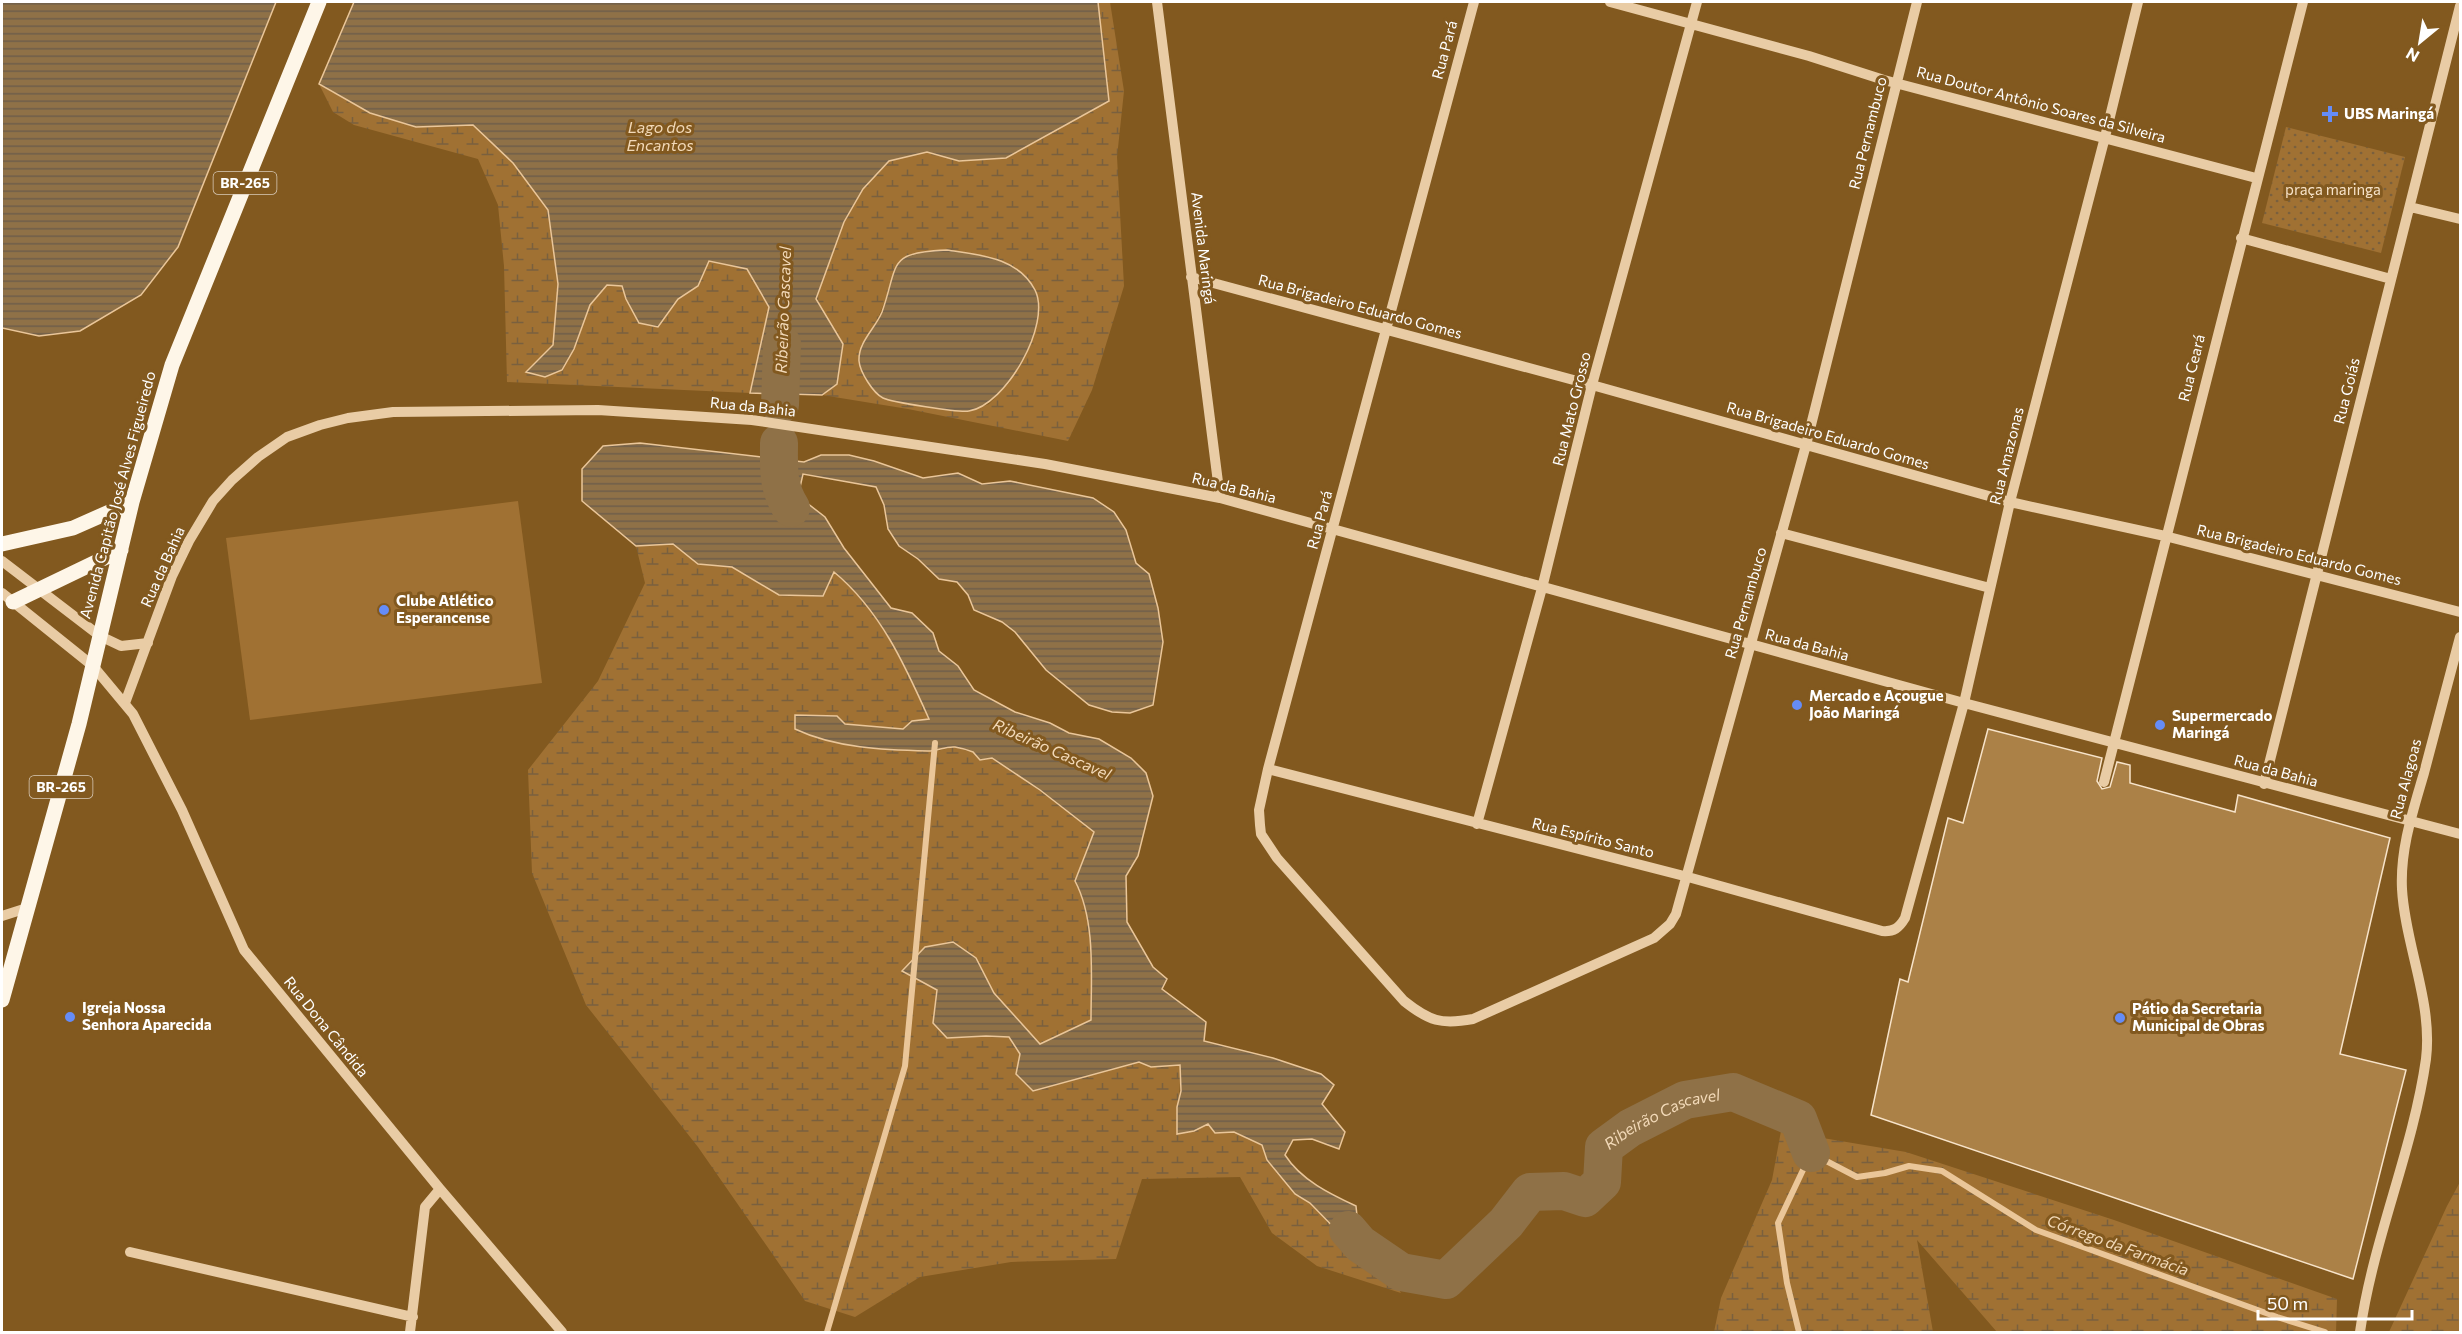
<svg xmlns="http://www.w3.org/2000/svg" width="2462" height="1334" viewBox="0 0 2462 1334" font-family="Commissioner,sans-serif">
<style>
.green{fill:url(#green-dots)}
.wetland{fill:url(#wetland-marsh);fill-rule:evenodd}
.pitch{fill:#a07133}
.water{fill:url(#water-rules);stroke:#eac699;stroke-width:1.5}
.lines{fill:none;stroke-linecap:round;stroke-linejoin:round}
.stream{stroke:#eac699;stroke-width:6}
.river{stroke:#8f7147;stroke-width:38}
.building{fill:#ab8147;stroke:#f7e3c9;stroke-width:1.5}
.minor{stroke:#e9cca5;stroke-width:10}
.major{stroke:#fef6e8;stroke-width:15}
.poi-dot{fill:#658cf7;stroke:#82591f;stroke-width:2}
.labels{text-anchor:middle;stroke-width:6;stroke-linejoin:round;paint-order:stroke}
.shield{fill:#82591f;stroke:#dacdbc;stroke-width:1.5}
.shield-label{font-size:14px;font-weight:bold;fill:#fff}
.street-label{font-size:15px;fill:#fff;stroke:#82591f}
.poi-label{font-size:15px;font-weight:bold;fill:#fff;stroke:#82591f;text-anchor:start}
.park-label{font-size:15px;fill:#f7e3c9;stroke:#82591f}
.water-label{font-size:16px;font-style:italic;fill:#f2d9b8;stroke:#82591f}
</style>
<defs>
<pattern id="green-dots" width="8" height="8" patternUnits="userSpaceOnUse" patternTransform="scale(1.5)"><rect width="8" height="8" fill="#a07133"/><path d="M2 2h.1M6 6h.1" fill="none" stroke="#7a603e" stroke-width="1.8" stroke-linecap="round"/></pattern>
<pattern id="wetland-marsh" width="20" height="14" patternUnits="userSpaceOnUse" patternTransform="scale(1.5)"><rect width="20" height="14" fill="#a07133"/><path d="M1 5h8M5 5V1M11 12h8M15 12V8" fill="none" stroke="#7a603e"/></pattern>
<pattern id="water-rules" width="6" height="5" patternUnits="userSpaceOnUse" patternTransform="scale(1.5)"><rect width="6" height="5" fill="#8f7147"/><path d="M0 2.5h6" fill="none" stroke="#6e5e4a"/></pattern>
</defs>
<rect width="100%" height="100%" fill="#82591f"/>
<!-- green -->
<path class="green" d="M2286,127L2405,157L2381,253L2262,223Z"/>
<!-- wetland -->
<path class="wetland" d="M1098,2H1110L1124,91L1117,157L1124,286L1092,390L1068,441L908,409L822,395L837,384L816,299L844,222L863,189L889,161L927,152L959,161L1069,123L1108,101ZM896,265L1010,382L989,404L968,412L882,398L861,345C881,321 887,294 896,265Z
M319,84L370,113L445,127L473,125L513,163L548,210L558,284L553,345L527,371L574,349L590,305L607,285L622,286L626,299L658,327L678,299L698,286L709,261L747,269L769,307L750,393L507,382L504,266L498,205L478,159L354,125L333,112Z
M673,544L698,564L732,567L779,595L833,572C881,611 904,665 929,719L903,729L845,724L795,715V729L837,743L922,750L937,751L954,747L992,758L1040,790L1094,832L1075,881C1096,922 1090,975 1091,1020L1040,1044L994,993L976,958L902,971L938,990L947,1038L986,1036L1009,1037L1020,1054L1033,1091L1139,1062L1151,1067L1181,1065C1181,1083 1177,1102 1179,1120L1194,1131L1208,1123L1215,1133L1234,1132L1263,1145L1267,1160L1295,1194L1310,1203L1348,1242L1387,1271L1401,1293L1317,1266L1272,1233L1240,1177L1142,1179L1116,1259L1011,1262L920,1277L855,1317L805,1301L698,1147L586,1005L532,873L528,770L598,681L645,583L636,546Z
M1781,1131L1906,1152L2114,1220L2337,1299L2336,1332H1997L1917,1240L1933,1332H1714L1721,1298L1772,1180Z
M2460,1182V1332H2389L2447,1206Z"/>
<!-- pitch -->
<path class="pitch" d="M518,501L542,683L250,720L226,538Z"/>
<!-- water -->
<path class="water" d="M2,2H276L178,247L141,295L80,331L39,336L2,328Z
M354,2H1098L1109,101L1006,158L959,161L927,152L889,161L863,189L844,222L816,299L843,344L837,384L822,395L750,393L769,307L747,269L709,261L698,286L678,299L658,327L639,323L626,299L622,286L607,285L590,305L574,349L562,370L545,377L526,372L553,345L558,284L548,210L513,163L473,125L416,127L370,113L319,84Z
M947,250C979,255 1018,257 1035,290C1052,324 1006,405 969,411C960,413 891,402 883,398C873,393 860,372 859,361C858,342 875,329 882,312C899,264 886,252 947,250Z
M640,443L804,462L821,455H849L874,461L923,478L958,473L982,484L1010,481L1093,498L1114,512L1126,530L1136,563L1149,574L1158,608L1163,642L1153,705L1130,713L1112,712L1089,705L1046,670L1015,632L1002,622L974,610L968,595L957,582L939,579L918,559L899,546L888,529L884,505L876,487L803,474L798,496L825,517L844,548L891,608L912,613L933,633L939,651L958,666L974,690L1015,712L1050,723L1069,733L1099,739L1131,758L1146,773L1153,796L1138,856L1126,876L1127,922L1153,967L1167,979L1162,989L1206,1022L1204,1041L1273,1058L1321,1074L1334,1085L1322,1104L1345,1132L1339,1149L1312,1139L1293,1140L1285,1155C1301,1180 1330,1194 1356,1206L1358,1226L1388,1251L1387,1271L1348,1242L1310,1203L1295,1194L1267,1160L1262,1145L1234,1132L1215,1133L1208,1124L1194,1131L1177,1134V1107L1181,1091L1180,1065L1151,1067L1139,1062L1033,1091L1016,1074L1020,1054L1009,1037L986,1036L947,1038L933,1023L937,990L902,971L925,947L953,942L976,958L994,993L1040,1044L1091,1020C1091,976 1096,921 1075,881L1094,832L1040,790L992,758L980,760L973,752C968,750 961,748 955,747C946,746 937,751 928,751C884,750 835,748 795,729V715L837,716L845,724L903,729L912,721L929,719C905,665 880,610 834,572L823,596L779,595L732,567L698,564L673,544L636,546L582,501V469L603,446Z"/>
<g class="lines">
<!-- stream -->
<path class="stream" d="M827,1332L905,1066L935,743
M1799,1332L1787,1283L1778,1223L1811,1153L1857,1177L1885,1173L1909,1166L1942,1171L2036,1230L2277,1317L2325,1332"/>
<!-- river -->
<g class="river">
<path d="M780,405L782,344"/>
<path d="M779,443C779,468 777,486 791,508"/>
<path id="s1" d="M1348,1230L1360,1244L1401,1272L1446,1280L1506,1223L1530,1192L1564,1191L1585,1198L1602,1182L1604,1147L1630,1128L1685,1100L1733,1092L1798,1119L1811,1153"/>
</g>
</g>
<!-- building -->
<path class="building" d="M1988,729L2102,758L2097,781L2102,789L2110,787L2117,762L2130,765V783L2235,812L2238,795L2390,838L2340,1054L2406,1070L2353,1279L1871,1115L1900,979L1908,982L1948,818L1963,823Z"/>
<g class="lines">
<!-- minor -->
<path class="minor" d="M1157,2L1220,498
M1474,2L1268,769L1259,810L1260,825L1261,834L1277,858L1404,1001C1429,1021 1441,1025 1473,1019L1654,938L1670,924L1676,914L1806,445L1917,2
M1610,2L1809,56L1884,80L2256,178
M2410,207L2460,219
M2241,238L2391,279
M1191,277L1592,385L2010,502L2165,536L2460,612
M1781,533L1990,588
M2,561L100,636L121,646L148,643
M2,593L93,666L133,714L182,810L244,950L440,1189L562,1332
M125,703L172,576L189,541L213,501L232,480L258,457L287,437L320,425L348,418L393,412L598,410L752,420L1045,464L1220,498L1964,703L2460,834
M1268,769L1688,877L1882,931C1894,932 1899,928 1905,918L1964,703L2010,502L2105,137L2138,2
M2104,782L2303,2
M2264,784L2460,6
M1477,824L1542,588L1592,385L1697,2
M2,916L27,908
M130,1252L413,1317
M410,1332L425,1207L440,1189
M2360,1332C2373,1239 2413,1151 2426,1059C2433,1002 2405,945 2402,889C2400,849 2413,811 2424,773C2436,728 2448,683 2460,637"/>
<!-- major -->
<path class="major" d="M2,544L73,528L132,502
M13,602L121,550
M2,1000L79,724L132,502L172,365L319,2"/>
</g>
<!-- markers -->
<g class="poi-dot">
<path d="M2327 105h6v6h6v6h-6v6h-6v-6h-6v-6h6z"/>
<circle cx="384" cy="610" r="6"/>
<circle cx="1797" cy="705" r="6"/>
<circle cx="2160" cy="725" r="6"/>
<circle cx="70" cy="1017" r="6"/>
<circle cx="2120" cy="1018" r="6"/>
</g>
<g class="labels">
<!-- shield labels -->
<g class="shield">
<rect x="213.5" y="172" width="63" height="22" rx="4.5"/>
<rect x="29.5" y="776" width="63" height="22" rx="4.5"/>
</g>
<g class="shield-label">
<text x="245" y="188">BR-265</text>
<text x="61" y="792">BR-265</text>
</g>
<!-- street labels -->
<g class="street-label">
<text transform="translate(1445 50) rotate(-75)" y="5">Rua Pará</text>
<text transform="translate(2041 105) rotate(15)" y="5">Rua Doutor Antônio Soares da Silveira</text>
<text transform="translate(1868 133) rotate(-76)" y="5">Rua Pernambuco</text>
<text transform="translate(1203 248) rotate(83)" y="5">Avenida Maringá</text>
<text transform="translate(1360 307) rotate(15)" y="5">Rua Brigadeiro Eduardo Gomes</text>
<text transform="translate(2192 368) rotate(-76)" y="5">Rua Ceará</text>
<text transform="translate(2347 391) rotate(-76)" y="5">Rua Goiás</text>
<text transform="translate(753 407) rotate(6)" y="5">Rua da Bahia</text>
<text transform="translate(1572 409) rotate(-76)" y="5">Rua Mato Grosso</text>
<text transform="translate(1828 436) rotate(16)" y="5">Rua Brigadeiro Eduardo Gomes</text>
<text transform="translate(2007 456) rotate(-76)" y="5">Rua Amazonas</text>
<text transform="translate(1234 488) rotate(14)" y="5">Rua da Bahia</text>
<text transform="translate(118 495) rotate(-75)" y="5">Avenida Capitão José Alves Figueiredo</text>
<text transform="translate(1320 520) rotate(-75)" y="5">Rua Pará</text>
<text transform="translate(2299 555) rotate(14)" y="5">Rua Brigadeiro Eduardo Gomes</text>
<text transform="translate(163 567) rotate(-66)" y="5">Rua da Bahia</text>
<text transform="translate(1746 603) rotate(-74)" y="5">Rua Pernambuco</text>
<text transform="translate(1807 645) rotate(15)" y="5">Rua da Bahia</text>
<text transform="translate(2276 771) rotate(15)" y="5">Rua da Bahia</text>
<text transform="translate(2406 779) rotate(-75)" y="5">Rua Alagoas</text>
<text transform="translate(1593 838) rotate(14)" y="5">Rua Espírito Santo</text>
<text transform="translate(326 1027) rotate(51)" y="5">Rua Dona Cândida</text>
</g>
<!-- poi labels -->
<g class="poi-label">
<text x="2344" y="119">UBS Maringá</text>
<text x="396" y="606">Clube Atlético<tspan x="396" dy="17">Esperancense</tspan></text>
<text x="1809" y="701">Mercado e Açougue<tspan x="1809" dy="17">João Maringá</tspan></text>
<text x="2172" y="721">Supermercado<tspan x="2172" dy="17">Maringá</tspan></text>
<text x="82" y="1013">Igreja Nossa<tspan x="82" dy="17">Senhora Aparecida</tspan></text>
<text x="2132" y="1014">Pátio da Secretaria<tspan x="2132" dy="17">Municipal de Obras</tspan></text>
</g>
<!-- park labels -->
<g class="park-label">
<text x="2333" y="195">praça maringa</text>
</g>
<!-- water labels -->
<g class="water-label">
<text x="660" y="133">Lago dos<tspan x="660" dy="18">Encantos</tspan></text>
<text transform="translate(783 310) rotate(-88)" y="6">Ribeirão Cascavel</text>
<text transform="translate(1052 749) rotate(24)" y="6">Ribeirão Cascavel</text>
<text dy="6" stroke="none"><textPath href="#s1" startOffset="416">Ribeirão Cascavel</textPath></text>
<text transform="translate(2118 1245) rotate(20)" y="6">Córrego da Farmácia</text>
</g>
</g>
<!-- border -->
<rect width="2462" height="1334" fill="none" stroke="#ffffff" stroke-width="6"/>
<!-- north arrow -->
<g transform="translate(2420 42) rotate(210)" stroke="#82591f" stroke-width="4.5" paint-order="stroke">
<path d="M0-4.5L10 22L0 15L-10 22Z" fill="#ffffff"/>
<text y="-9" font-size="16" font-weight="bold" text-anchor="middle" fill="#ffffff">N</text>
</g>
<!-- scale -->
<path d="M2258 1310v9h154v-9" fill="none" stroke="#ffffff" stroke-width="3"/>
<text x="2267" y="1310" font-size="18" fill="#ffffff" stroke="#82591f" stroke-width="4.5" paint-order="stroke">50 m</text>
</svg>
